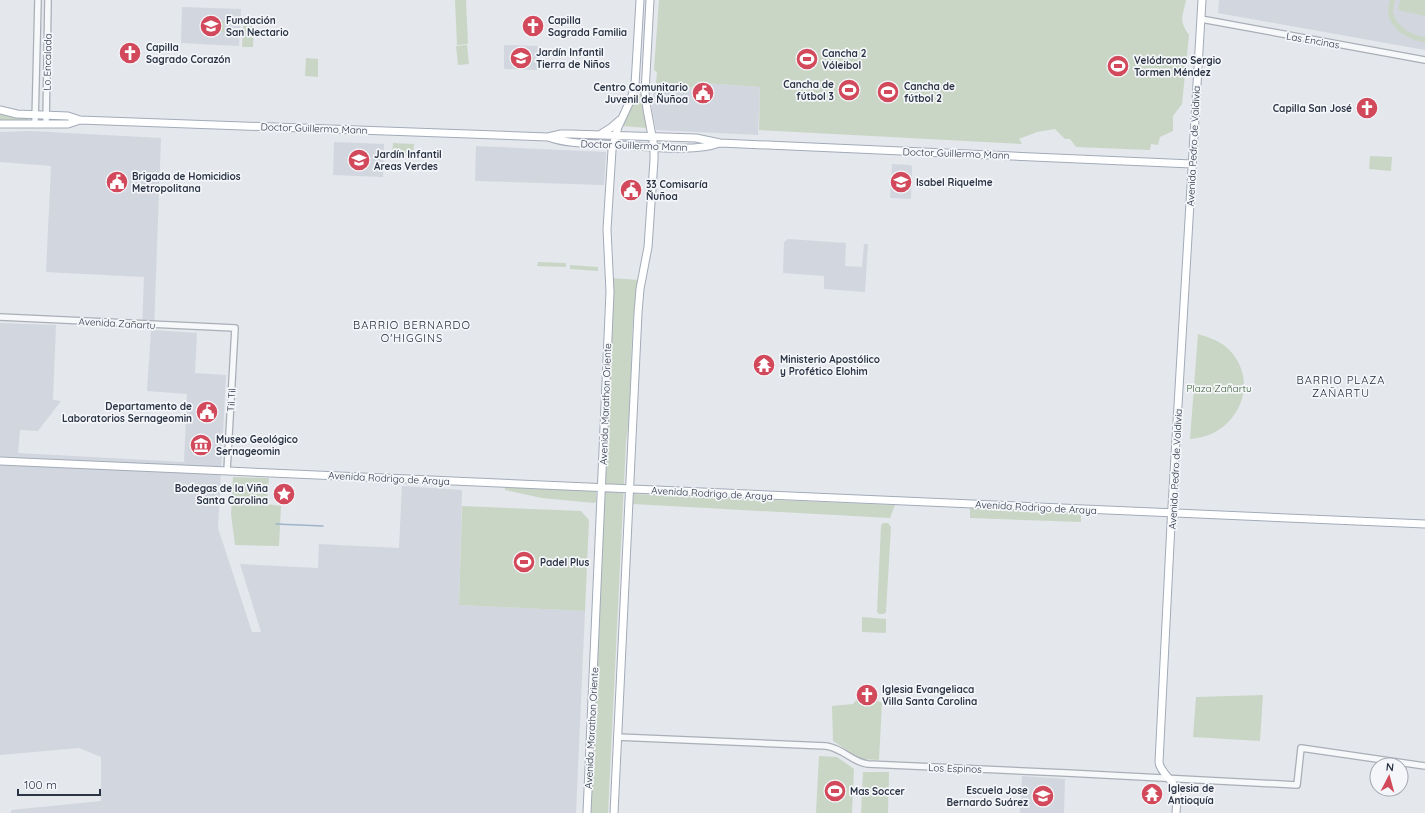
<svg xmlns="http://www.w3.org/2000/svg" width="1425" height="813" viewBox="0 0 1425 813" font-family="Quicksand,sans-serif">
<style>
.built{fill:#d2d6de}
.green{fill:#c9d6c5}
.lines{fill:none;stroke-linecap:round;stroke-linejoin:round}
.stream{stroke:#9fb4cc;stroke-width:1.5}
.minor-casing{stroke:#a9aeb7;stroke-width:8}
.major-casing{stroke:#a3abb8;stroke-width:9}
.minor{stroke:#f7f8fa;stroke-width:5.5}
.major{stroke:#fff;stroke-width:7}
.labels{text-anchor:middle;stroke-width:3.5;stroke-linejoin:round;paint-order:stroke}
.poi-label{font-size:10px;font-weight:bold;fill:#2b3445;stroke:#f4f6f9;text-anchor:start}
.street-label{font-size:10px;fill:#2b3445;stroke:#f4f6f9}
.park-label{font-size:10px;fill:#3f6138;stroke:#f4f6f9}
.neighbourhood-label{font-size:11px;letter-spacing:1px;fill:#1d2536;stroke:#f4f6f9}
</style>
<rect width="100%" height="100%" fill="#e4e7ec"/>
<!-- built -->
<path class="built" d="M1219,0H1425V50L1218,13Z
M182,7L241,9L239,46L181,43Z
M504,45L538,46L537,70L504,69Z
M704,83L760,87L758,135L656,130L652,110L654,86L703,88Z
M30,131L161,138L154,330L197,333L195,373L226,375L218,528L252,632H261L240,564L318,568L319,544L399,548L402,486L462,490L459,605L585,611L576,813H11V810L101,801V757L79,748L0,755V323L56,325L53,400L61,401L38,431L20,430L18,453L184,462L187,394L147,391L151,330L142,329L144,277L46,272L51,166L0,162V132Z
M334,142L384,144L383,177L333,175Z
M476,146L606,152L604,185L475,181Z
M892,164L911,165L912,167L911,199L890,198Z
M788,239L846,243L845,266L862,267L864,244H868L865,292L824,289V276L783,273L784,242Z
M1022,776L1065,779L1064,813H1020Z"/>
<!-- green -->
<path class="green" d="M455,0H466L468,44L457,45Z
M659,0H1186C1183,16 1178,20 1189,35L1182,104L1173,116V131L1160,137L1158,145L1151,144L1150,150L1076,147L1070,139H1065L1055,129L1037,132L1019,139L1022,144L759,130L760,87L704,83L703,88L654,86L656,83L657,72L654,70Z
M1390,0H1395C1395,3 1393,7 1393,10C1393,25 1412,36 1425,37V42C1409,41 1388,28 1388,10C1388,7 1390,3 1390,0Z
M1400,0H1425V16L1398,10Z
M206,21H224V32H205Z
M243,26H254L253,47H242Z
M467,45L469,64L458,65L456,46Z
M306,58L318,59V77L305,76Z
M636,94H642L647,128L623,126Z
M0,113L28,118V120H0Z
M393,143L414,144L413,156L392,155Z
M1370,156L1392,157L1391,171L1369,169Z
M538,262L566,263V267L537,266Z
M570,265L598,267V271L570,269Z
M611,278L639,280C627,332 635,388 626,441L608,813H590Z
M1198,334C1208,337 1217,340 1225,346C1264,379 1238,437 1190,439Z
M233,477L269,478L267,504L281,506L279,546L235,545L231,514Z
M505,486L595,490L596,492V502L594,503L542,498L505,490Z
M634,494L895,505L890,518L633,504Z
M462,506L581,511L589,520L585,611L459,605Z
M970,508L1081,513V522L970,518Z
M883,523H888L891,527L886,612L884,614H879L877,612L881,526Z
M862,617L886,619V633L862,632Z
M1263,695L1260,741L1193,737L1196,697Z
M858,698L873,699L882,703L879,760L861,759L833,741L832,706L853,704Z
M819,756L837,757L854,769L852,813H816Z
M863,772H889L888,813H861Z"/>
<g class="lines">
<!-- stream -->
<path class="stream" d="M276,524L323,526"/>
<!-- minor casing -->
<g class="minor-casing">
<path id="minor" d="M1201,19L1425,60
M35,123L38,0
M46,124L48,0
M0,317L235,328L227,471
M617,737L826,746C845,749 851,762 868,764L1067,773L1297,785L1301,748L1425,766"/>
</g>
<!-- major casing -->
<g class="major-casing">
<path id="major" d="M0,110L17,114L68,116L80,120L548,137C570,145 596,143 619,145C649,146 691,153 720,143
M0,124H68L80,120
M601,134L612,127L620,120
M548,137L561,134H570L696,138L720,143L1192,164
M0,461L1425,524
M587,813L610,292L607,229L612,150L618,127L631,99L635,85L640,0
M614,813L638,313L640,289L648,247L654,160V147L647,109L645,93L650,0
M1176,813C1176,806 1179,797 1176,790C1173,779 1160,773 1159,762L1171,524L1202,0"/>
</g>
<!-- minor -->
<use href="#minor" class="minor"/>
<!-- major -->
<use href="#major" class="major"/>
</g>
<!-- icons -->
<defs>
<g id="school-disc" transform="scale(1.15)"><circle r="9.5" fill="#d1495b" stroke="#f4f6f9"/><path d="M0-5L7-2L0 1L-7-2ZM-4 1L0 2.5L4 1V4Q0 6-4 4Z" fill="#fff"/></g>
<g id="church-disc" transform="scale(1.15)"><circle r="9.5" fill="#d1495b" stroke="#f4f6f9"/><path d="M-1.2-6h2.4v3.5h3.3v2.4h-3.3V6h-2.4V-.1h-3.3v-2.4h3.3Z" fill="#fff"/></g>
<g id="stadium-disc" transform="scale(1.15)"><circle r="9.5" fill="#d1495b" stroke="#f4f6f9"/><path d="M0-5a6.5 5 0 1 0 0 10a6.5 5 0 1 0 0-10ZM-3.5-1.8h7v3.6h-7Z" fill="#fff"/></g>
<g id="civic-disc" transform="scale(1.15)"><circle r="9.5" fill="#d1495b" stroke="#f4f6f9"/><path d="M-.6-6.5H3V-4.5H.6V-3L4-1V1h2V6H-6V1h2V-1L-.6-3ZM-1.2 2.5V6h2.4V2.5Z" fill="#fff"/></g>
<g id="temple-disc" transform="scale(1.15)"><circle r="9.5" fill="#d1495b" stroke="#f4f6f9"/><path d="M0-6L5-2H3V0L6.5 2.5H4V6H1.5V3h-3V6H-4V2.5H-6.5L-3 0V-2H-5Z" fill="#fff"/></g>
<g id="museum-disc" transform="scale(1.15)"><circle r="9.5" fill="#d1495b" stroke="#f4f6f9"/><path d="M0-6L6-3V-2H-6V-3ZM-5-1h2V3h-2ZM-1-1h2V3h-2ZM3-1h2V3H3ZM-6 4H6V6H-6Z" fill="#fff"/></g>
<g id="sight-disc" transform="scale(1.15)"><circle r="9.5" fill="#d1495b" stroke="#f4f6f9"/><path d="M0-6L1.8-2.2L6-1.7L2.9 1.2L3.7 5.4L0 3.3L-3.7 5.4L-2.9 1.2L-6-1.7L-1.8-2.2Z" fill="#fff"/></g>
</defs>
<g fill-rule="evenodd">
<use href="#school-disc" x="211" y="26"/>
<use href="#church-disc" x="533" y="26"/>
<use href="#church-disc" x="130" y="53"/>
<use href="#school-disc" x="521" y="58"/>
<use href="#stadium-disc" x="807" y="59"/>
<use href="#stadium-disc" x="1118" y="66"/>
<use href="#stadium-disc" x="849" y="90"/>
<use href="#stadium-disc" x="888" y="92"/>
<use href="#civic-disc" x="703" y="93"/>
<use href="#church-disc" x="1367" y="108"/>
<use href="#school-disc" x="359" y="160"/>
<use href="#civic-disc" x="117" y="182"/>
<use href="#school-disc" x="901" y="182"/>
<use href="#civic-disc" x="631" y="190"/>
<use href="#temple-disc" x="764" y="365"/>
<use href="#civic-disc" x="207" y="412"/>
<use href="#museum-disc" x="201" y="445"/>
<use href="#sight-disc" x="284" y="494"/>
<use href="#stadium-disc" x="524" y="562"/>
<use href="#church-disc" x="867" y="695"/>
<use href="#stadium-disc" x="835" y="791"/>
<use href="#temple-disc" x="1152" y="794"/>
<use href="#school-disc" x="1043" y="796"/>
</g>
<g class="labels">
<!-- poi labels -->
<g class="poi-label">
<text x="226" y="24">Fundación<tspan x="226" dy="12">San Nectario</tspan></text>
<text x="548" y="24">Capilla<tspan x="548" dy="12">Sagrada Familia</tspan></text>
<text x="146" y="51">Capilla<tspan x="146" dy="12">Sagrado Corazón</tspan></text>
<text x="536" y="56">Jardín Infantil<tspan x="536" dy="12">Tierra de Niños</tspan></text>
<text x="822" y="57">Cancha 2<tspan x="822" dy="12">Vóleibol</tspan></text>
<text x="1134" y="64">Velódromo Sergio<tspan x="1134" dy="12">Tormen Méndez</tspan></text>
<text x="834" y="88" text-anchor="end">Cancha de<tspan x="834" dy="12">fútbol 3</tspan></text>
<text x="904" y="90">Cancha de<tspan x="904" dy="12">fútbol 2</tspan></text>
<text x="688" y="91" text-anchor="end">Centro Comunitario<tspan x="688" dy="12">Juvenil de Ñuñoa</tspan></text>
<text x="1352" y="112" text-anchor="end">Capilla San José</text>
<text x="374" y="158">Jardín Infantil<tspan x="374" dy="12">Areas Verdes</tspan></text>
<text x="132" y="180">Brigada de Homicidios<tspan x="132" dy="12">Metropolitana</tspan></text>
<text x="916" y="186">Isabel Riquelme</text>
<text x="646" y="188">33 Comisaría<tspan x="646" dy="12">Ñuñoa</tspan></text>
<text x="780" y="363">Ministerio Apostólico<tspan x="780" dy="12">y Profético Elohim</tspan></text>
<text x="192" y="410" text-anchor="end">Departamento de<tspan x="192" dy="12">Laboratorios Sernageomin</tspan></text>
<text x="216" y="443">Museo Geológico<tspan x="216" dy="12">Sernageomin</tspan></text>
<text x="268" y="492" text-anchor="end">Bodegas de la Viña<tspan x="268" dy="12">Santa Carolina</tspan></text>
<text x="540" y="566">Padel Plus</text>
<text x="882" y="693">Iglesia Evangeliaca<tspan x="882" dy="12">Villa Santa Carolina</tspan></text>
<text x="1168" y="792">Iglesia de<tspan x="1168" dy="12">Antioquía</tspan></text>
<text x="1028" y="794" text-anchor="end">Escuela Jose<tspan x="1028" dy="12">Bernardo Suárez</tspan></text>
<text x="850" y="795">Mas Soccer</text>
</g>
<!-- street labels -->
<g class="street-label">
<text transform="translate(1313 40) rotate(10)" y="4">Las Encinas</text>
<text transform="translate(47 62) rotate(-89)" y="4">Lo Encalada</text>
<text transform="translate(314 128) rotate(2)" y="4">Doctor Guillermo Mann</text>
<text transform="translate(634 145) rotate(2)" y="4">Doctor Guillermo Mann</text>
<text transform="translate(1193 146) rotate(-87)" y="4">Avenida Pedro de Valdivia</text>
<text transform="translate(956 153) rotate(2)" y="4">Doctor Guillermo Mann</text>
<text transform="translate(117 323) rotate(3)" y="4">Avenida Zañartu</text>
<text transform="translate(231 400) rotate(-87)" y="4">Til Til</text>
<text transform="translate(605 404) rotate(-88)" y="4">Avenida Marathon Oriente</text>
<text transform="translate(1175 469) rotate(-87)" y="4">Avenida Pedro de Valdivia</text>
<text transform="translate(389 478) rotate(3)" y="4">Avenida Rodrigo de Araya</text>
<text transform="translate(712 493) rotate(3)" y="4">Avenida Rodrigo de Araya</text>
<text transform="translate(1036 507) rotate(3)" y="4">Avenida Rodrigo de Araya</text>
<text transform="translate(591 728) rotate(-87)" y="4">Avenida Marathon Oriente</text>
<text transform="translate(955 768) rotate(2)" y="4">Los Espinos</text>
</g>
<!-- park labels -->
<g class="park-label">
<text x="1219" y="392">Plaza Zañartu</text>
</g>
<!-- neighbourhood labels -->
<g class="neighbourhood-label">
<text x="412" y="329">BARRIO BERNARDO<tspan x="412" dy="13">O'HIGGINS</tspan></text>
<text x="1341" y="384">BARRIO PLAZA<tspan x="1341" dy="13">ZAÑARTU</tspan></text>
</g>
</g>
<!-- north arrow -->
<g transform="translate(1389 777) rotate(6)"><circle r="19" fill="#f4f6f9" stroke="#a4a8b1"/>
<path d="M0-3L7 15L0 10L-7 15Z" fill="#d1495b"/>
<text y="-6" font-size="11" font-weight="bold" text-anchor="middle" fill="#2b3445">N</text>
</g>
<!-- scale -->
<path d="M18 789v6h82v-6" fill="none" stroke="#2b3445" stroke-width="2"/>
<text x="24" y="789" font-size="12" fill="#2b3445" stroke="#f4f6f9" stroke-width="3" paint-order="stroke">100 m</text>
</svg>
